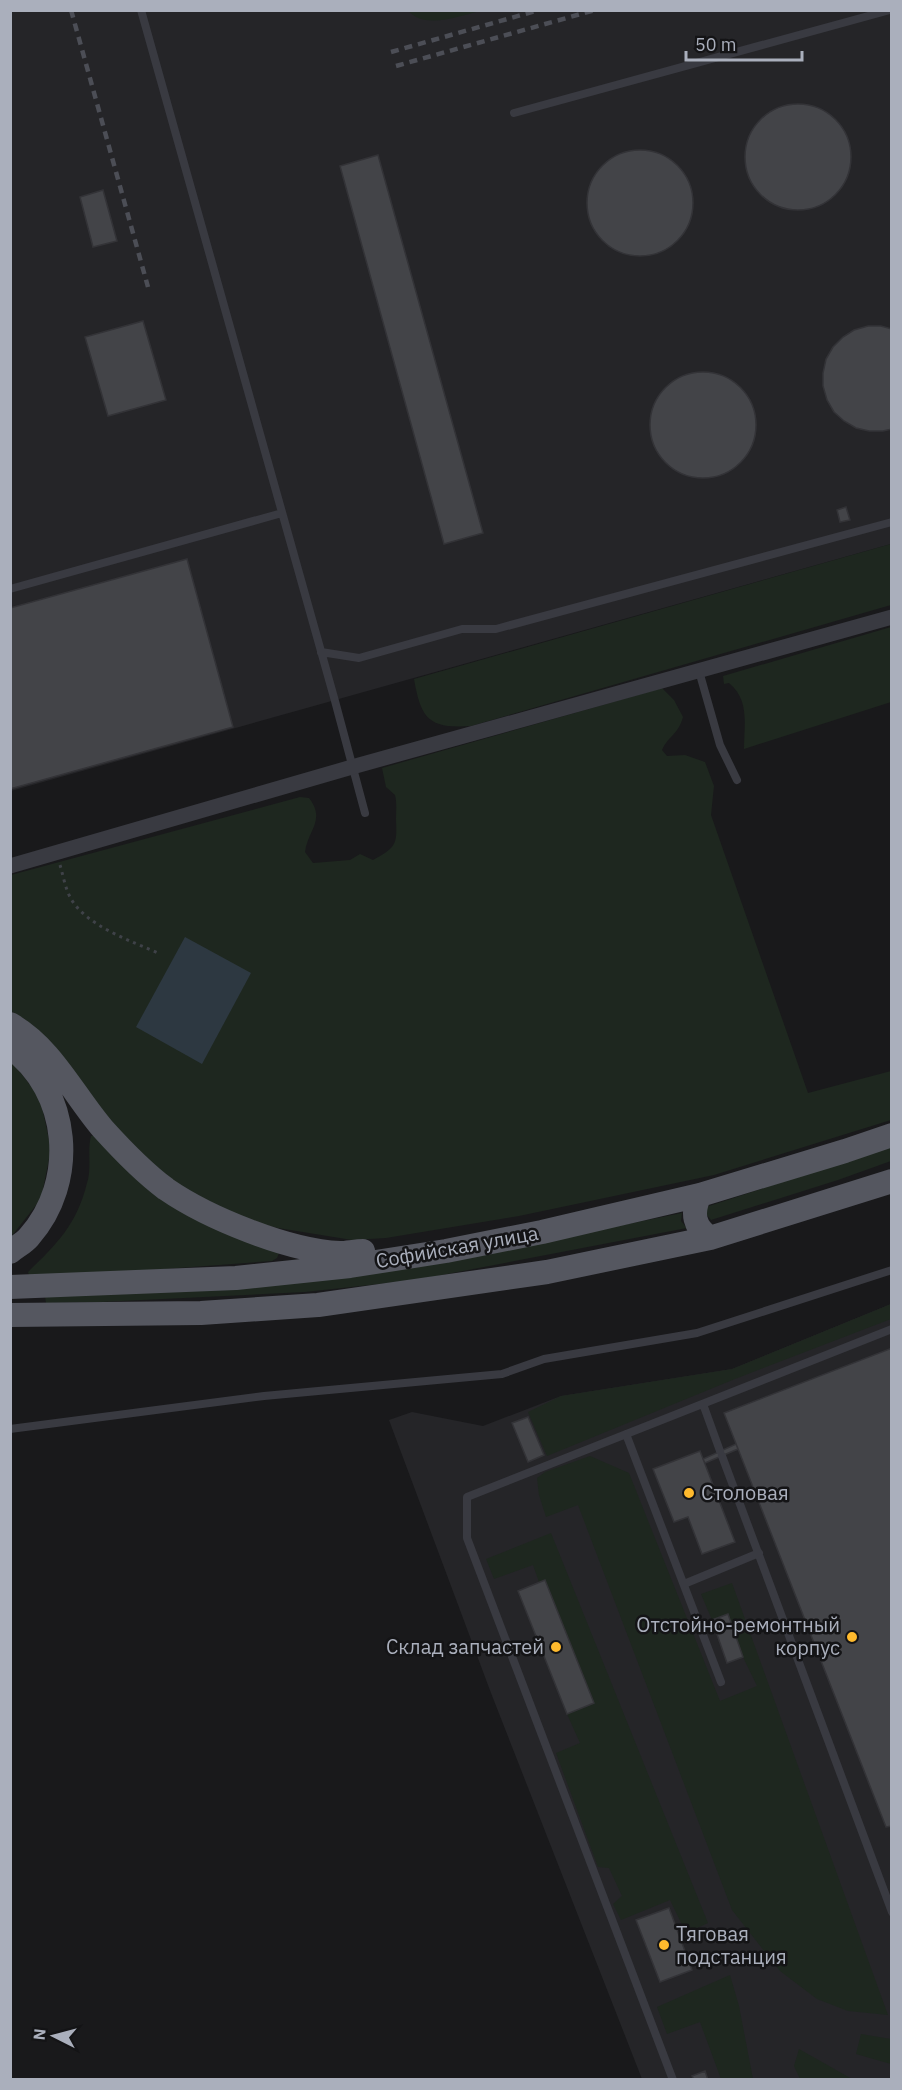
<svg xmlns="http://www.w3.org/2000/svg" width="902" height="2090" viewBox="0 0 902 2090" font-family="'IBM Plex Sans',sans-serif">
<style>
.built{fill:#252528}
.green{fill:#1e271f}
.water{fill:#2d3841}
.building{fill:#434448;stroke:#333337;stroke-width:1.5}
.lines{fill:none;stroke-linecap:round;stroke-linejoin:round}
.path{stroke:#3f4248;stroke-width:3;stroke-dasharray:3 4.5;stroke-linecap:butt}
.service{stroke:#393a41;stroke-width:8}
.minor{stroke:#393a41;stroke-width:15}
.primary{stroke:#555760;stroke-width:24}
.rail{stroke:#4c4e56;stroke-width:4.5;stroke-dasharray:8 6;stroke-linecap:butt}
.poi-dot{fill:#ffba2d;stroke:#141416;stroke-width:2}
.labels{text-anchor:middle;stroke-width:5;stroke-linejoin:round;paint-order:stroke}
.street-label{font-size:20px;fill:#aaafbc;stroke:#141416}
.poi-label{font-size:20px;fill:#aaafbc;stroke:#141416;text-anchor:start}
</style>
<rect width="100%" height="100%" fill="#19191b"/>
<!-- built -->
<path class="built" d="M11,11H891V544L11,791Z
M891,1304V2079H642L491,1693L389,1420L412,1412L483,1426L561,1396L732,1369Z"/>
<!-- green -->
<path class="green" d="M408,10H480V11C460,16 423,30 408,10Z
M891,544V605L471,726C429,729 421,719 414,679Z
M891,627V702L744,749C744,725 750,700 729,683L724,684L723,676Z
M662,688L674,700L683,717C678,735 669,735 662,750L667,756L685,755L705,762L714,786L711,815L808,1093L891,1071V1120L714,1175L519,1216L386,1238L352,1240L278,1228L242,1219L192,1196L128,1143L44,1039L26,1020L11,1011V875L300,797L309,798C326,820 308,830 305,852L313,863L350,860L360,854L373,860C397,847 397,844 396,819C396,810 397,803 395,795L386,787L382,768Z
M10,1059L40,1098L51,1149L41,1199L10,1238Z
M96,1135L279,1253L277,1258L272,1261L30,1279L28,1272C57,1244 77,1224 87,1183C92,1168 87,1151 91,1136Z
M891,1146V1161L838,1180L711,1220L706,1214V1207Z
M682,1213L681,1221L687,1228L416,1280L305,1292L101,1302L46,1303L45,1296L426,1265Z
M891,1304V1319L735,1379L547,1456L528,1412L561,1396L732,1369Z
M590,1456L629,1473L720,1701L757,1686L743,1657L728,1615L712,1620L701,1594L732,1583L888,2015L848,2011L817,1999L780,1971L732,1910L578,1505L546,1517L539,1495L537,1478L545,1472Z
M551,1533L708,1923L686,1933L670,1900L621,1920L613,1904L622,1896L609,1868L598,1867L556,1753L580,1743L567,1714L594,1703L545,1580L539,1582L533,1565L494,1579L486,1559Z
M730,1975L739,2006L753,2079H721L700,2022L667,2034L657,2007Z
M861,2034L891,2039V2064L856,2054Z
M799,2049L852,2079H800L794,2066Z"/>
<!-- water -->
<path class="water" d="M185,937L251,973L202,1064L136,1027Z"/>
<!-- building -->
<path class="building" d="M745 157a53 53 0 1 1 106 0a53 53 0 1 1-106 0Z
M587 203a53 53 0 1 1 106 0a53 53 0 1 1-106 0Z
M378,155L483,533L444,544L340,166Z
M103,190L117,241L93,247L80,197Z
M143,321L166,400L108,416L85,337Z
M868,326H881L892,329V429L883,431H869L856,428L844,421L834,412L827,400L823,386V373L826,359L833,347L843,337L854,330Z
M650 425a53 53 0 1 1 106 0a53 53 0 1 1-106 0Z
M846,507L850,520L840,522L837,510Z
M187,559L233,727L10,789V608Z
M892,1348V1826L886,1827L724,1413Z
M528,1417L544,1455L528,1462L512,1423Z
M736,1444L738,1449L705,1463L703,1459Z
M700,1451L735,1542L702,1554L688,1517L674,1522L653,1469Z
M545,1580L594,1703L567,1714L518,1591Z
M728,1614L743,1657L727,1663L712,1620Z
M669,1908L692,1970L660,1982L636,1920Z
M705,2071L708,2080H694L692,2076Z"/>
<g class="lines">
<!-- path -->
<path class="path" d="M60,865C63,875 65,887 70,897C85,926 132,941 160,954"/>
<!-- service -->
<path class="service" d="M141,10L335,701L365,813
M514,113L890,10
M10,589L282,513
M321,652L359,658L462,629H496L892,522
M699,671L720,745L737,780
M703,1404L720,1451
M10,1429L264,1396L502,1374L544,1359L697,1333L892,1270
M626,1434L721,1682
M722,1456L892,1912
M684,1584L759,1553
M673,2080L467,1538V1497L892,1329"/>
<!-- minor -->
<path class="minor" d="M10,866L352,767L892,617"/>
<!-- primary -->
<path class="primary" d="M10,1024C52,1048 73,1094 103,1129C122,1150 143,1172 166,1189C208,1218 289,1251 340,1253C347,1253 355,1251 363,1251
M10,1047C71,1091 78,1182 29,1237C24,1243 16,1247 10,1252
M700,1195C691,1213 694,1227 710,1238
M10,1287L236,1278L350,1266L446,1251L542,1232L700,1195L845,1151L892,1135
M10,1315L201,1313L318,1305L547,1272L710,1238L892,1181"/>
<!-- rail -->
<path class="rail" d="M71,10L148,287
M391,52L539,10
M396,66L595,10"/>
</g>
<!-- markers -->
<g class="poi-dot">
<circle cx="689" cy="1493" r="6"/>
<circle cx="852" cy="1637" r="6"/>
<circle cx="556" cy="1647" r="6"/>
<circle cx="664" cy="1945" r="6"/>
</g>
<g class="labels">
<!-- street labels -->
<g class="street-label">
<text transform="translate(457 1247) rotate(-10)" y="7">Софийская улица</text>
</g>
<!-- poi labels -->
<g class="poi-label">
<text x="701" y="1500">Столовая</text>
<text x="840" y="1632" text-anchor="end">Отстойно-ремонтный<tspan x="840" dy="23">корпус</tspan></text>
<text x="544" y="1654" text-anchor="end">Склад запчастей</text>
<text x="676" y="1941">Тяговая<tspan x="676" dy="23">подстанция</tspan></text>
</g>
</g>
<!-- border -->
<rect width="902" height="2090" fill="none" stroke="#aaafbc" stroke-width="24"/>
<!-- north arrow -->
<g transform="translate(54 2036) rotate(276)" stroke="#141416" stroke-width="4.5" paint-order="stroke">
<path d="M0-4.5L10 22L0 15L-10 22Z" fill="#aaafbc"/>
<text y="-9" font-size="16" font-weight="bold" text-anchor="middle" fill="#aaafbc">N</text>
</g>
<!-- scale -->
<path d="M686 51v9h116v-9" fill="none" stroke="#aaafbc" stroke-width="3"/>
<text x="695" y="51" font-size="18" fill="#aaafbc" stroke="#141416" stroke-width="4.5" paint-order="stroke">50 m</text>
</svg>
